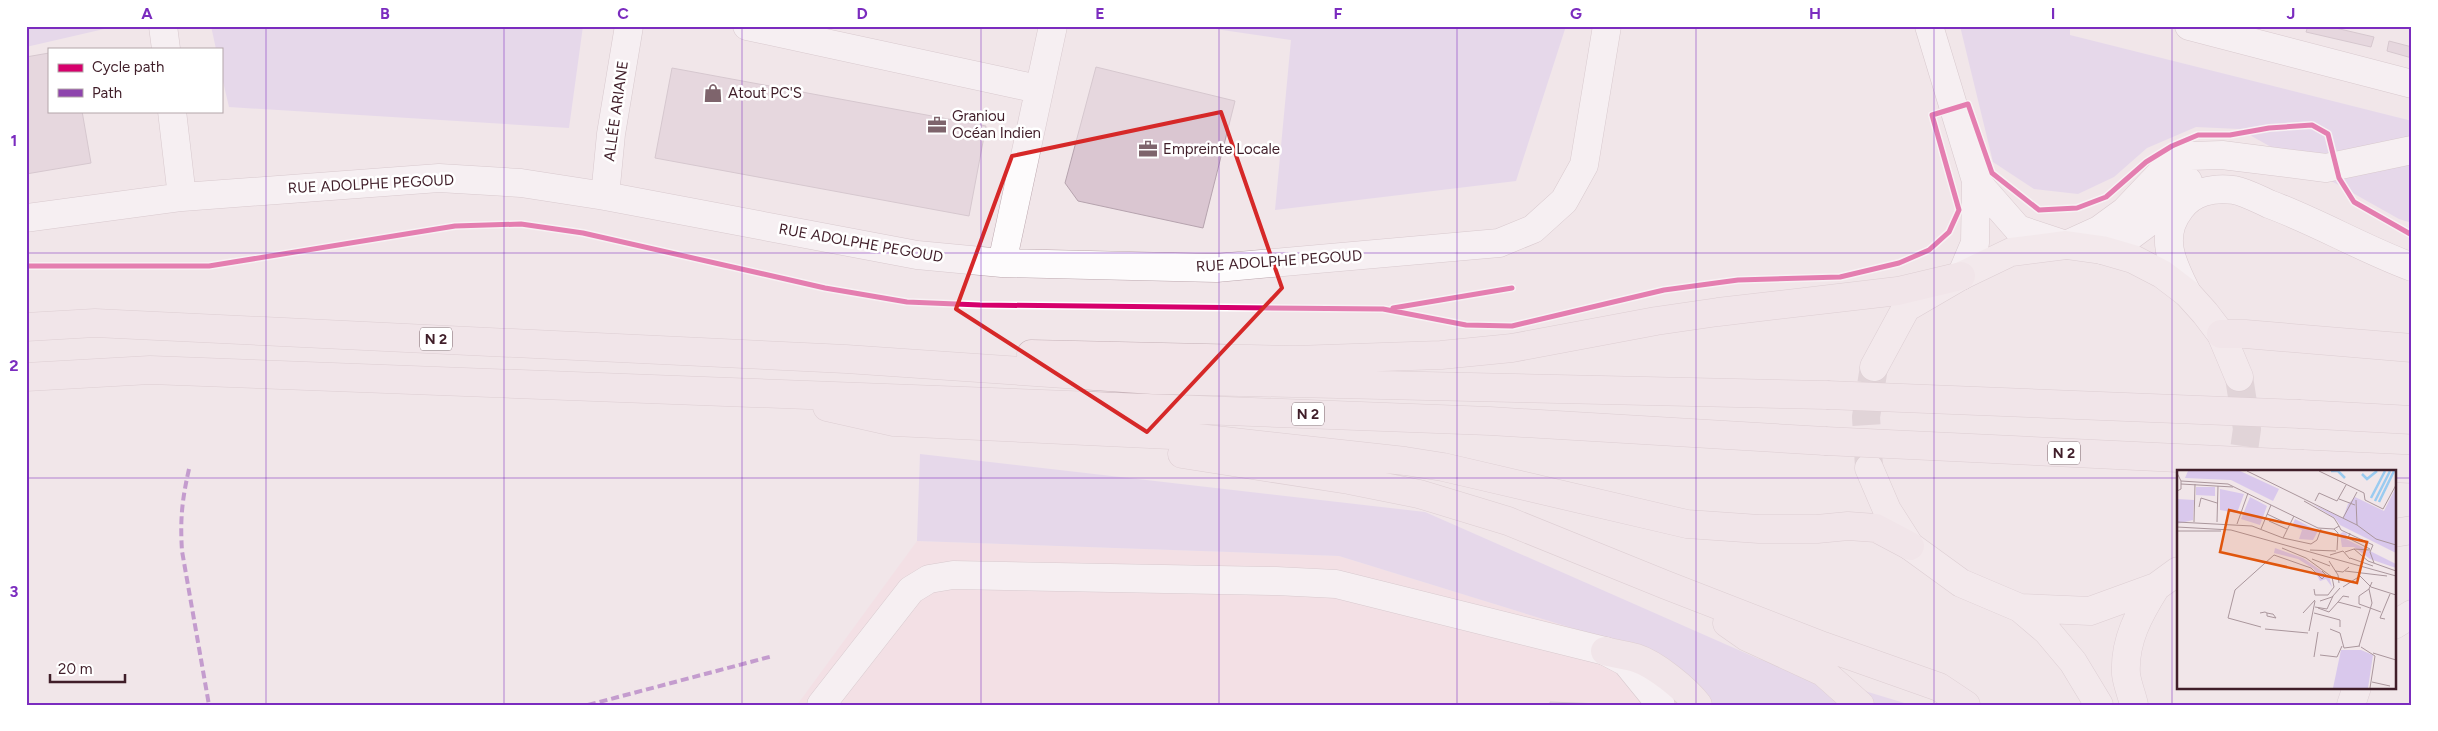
<svg xmlns="http://www.w3.org/2000/svg" width="2438" height="731" viewBox="0 0 2438 731" font-family="Figtree,sans-serif">
<style>
.built{fill:#f5dae1}
.green{fill:#d9c8ec}
.building{fill:#dac6d1;stroke:#b6a3ae}
.lines{fill:none;stroke-linecap:round;stroke-linejoin:round}
.major-tunnel{stroke:#cebec3;stroke-width:28;stroke-dasharray:28 14;stroke-linecap:butt}
.minor-casing{stroke:#bca7ae;stroke-width:29}
.major-casing{stroke:#c6b2b8;stroke-width:29}
.highway-casing{stroke:#c6b2b8;stroke-width:29}
.minor{stroke:#fdfbfc;stroke-width:28}
.major{stroke:#f6eef0;stroke-width:28}
.highway{stroke:#f2e4e8;stroke-width:28}
.highway-bridge-casing{stroke:#c6b2b8;stroke-width:29;stroke-linecap:butt}
.highway-bridge{stroke:#f2e4e8;stroke-width:28}
.quiet{stroke:#8e44ad;stroke-width:4;stroke-dasharray:8 4;stroke-linecap:butt}
.cycleway-casing{stroke:#fff;stroke-width:8}
.cycleway{stroke:#d6006c;stroke-width:5}
.marked{fill:none;stroke:#d62828;stroke-width:4;stroke-linejoin:round}
.grid{fill:none;stroke:#7b2cbf;stroke-width:1;stroke-opacity:0.55}
.labels{text-anchor:middle;stroke-width:5;stroke-linejoin:round;paint-order:stroke}
.shield{fill:#fff;stroke:#796269;stroke-width:1}
.shield-label{font-size:14px;font-weight:bold;fill:#401e29}
.poi-label{font-size:15px;fill:#401e29;stroke:#fff;text-anchor:start}
.street-label{font-size:15px;fill:#401e29;stroke:#fff}
.inset-river{fill:none;stroke:#9acbf0;stroke-width:2.5}
.inset-road{fill:none;stroke:#aa969c;stroke-width:1}
.view{fill:#e0560d;fill-opacity:0.15;stroke:#e0560d;stroke-width:2.5}
.inset-edge{fill:none;stroke:#401e29;stroke-width:2.5}
.neatline{fill:none;stroke:#7b2cbf;stroke-width:2}
.grid-label{font-size:16px;text-anchor:middle;font-weight:bold;fill:#7b2cbf}
</style>
<rect width="100%" height="100%" fill="#f1e6e9"/>
<!-- built -->
<path class="built" d="M917,541L1339,556L1653,653L1686,705H797Z"/>
<!-- green -->
<path class="green" d="M26,26H117L26,47Z
M211,26H583L569,128L229,107L221,73V49H216Z
M1195,26H1566L1516,181L1275,210L1291,40Z
M1960,26H2070V35L2412,121V223L2399,219L2239,129L2196,127L2147,148L2114,177L2078,194L2034,189L1993,162Z
M920,454L1425,512L1759,659L1911,705H1686L1653,653L1339,556L917,541Z"/>
<!-- building -->
<path class="building" d="M2308,26H2327L2374,37L2371,47L2306,32Z
M2389,41L2412,47V58L2387,51Z
M49,53V111H82L91,163L26,174V57Z
M1096,67L1235,101L1203,228L1078,201L1065,183Z
M672,68L986,126L969,216L655,158Z
M1550,702L1601,704V705H1550Z"/>
<g class="lines">
<!-- major-tunnel -->
<path class="major-tunnel" d="M2239,377L2247,429L2241,471
M1869,467L1866,417L1874,367"/>
<!-- minor casing -->
<g class="minor-casing">
<path id="minor" d="M163,26L166,49
M747,26L1038,89
M1929,26L1976,181L1975,243L1961,276
M2189,26L2412,84
M172,111L182,197
M1976,181L2018,229L2066,245L2099,230L2125,211L2163,171L2190,156L2222,155L2326,168L2412,150
M605,196L611,134L629,26
M26,218L182,197L439,178L521,183L605,196L917,255L1002,263L1216,268L1499,243L1533,229L1564,201L1584,165L1607,26
M2102,250L2122,242L2145,225L2165,193L2188,181
M1002,263L1053,26
M2187,293C2173,265 2158,237 2180,209C2192,192 2213,187 2234,190C2245,192 2258,199 2269,204C2318,222 2363,249 2412,267
M821,705L911,590L929,579L953,575L1276,581L1336,584L1605,651L1626,662L1661,705"/>
</g>
<!-- major casing -->
<g class="major-casing">
<path id="major" d="M1874,367L1906,308L1961,276L2011,252L2066,245L2102,250L2133,259L2162,274L2187,293L2205,313L2221,334L2239,377
M1869,468L1887,510L1910,546L1961,583L2020,608L2047,631L2073,662L2099,705
M2020,608L2090,611L2156,587L2178,571
M2394,625L2412,614
M2134,705C2132,695 2127,684 2126,674C2124,641 2139,614 2156,587
M2351,705L2357,687"/>
</g>
<!-- highway casing -->
<g class="highway-casing">
<path id="highway" d="M26,327L95,323L846,359L1153,380L1827,395
M2221,334H2245L2412,348
M1031,354L1295,360L1441,355L1512,348L1656,321L1718,312L1898,291L1961,276
M26,377L150,370L1490,421L1825,441
M827,407L894,422L1171,435L1405,461L1443,467L1687,524L1759,529H1817L1848,526L1876,528L1910,546
M2300,414L2412,420
M1182,454L1349,480L1419,494L1508,521L1666,585L1823,646L1939,687L1966,705
M2303,464L2412,469
M2394,533L2412,530
M1727,623L1747,637L1823,672L1860,705
M1605,651C1615,654 1626,655 1636,658C1655,664 1686,689 1698,705"/>
</g>
<!-- minor -->
<use href="#minor" class="minor"/>
<!-- major -->
<use href="#major" class="major"/>
<!-- highway -->
<use href="#highway" class="highway"/>
<!-- highway-bridge casing -->
<g class="highway-bridge-casing">
<path id="highway-bridge" d="M1827,395L2300,414
M1825,441L2303,464"/>
</g>
<!-- highway-bridge -->
<use href="#highway-bridge" class="highway-bridge"/>
<!-- quiet -->
<path class="quiet" d="M189,469C182,500 180,519 182,551L209,705
M588,705L773,656"/>
<!-- cycleway casing -->
<g class="cycleway-casing">
<path id="cycleway" d="M26,266H209L455,226L521,224L583,233L825,288L907,302L980,305L1383,309L1466,325L1512,326L1664,290L1738,280L1840,277L1899,263L1929,250L1949,232L1959,210L1932,115L1968,104L1992,173L2039,210L2077,208L2106,197L2146,162L2172,146L2198,135H2230L2269,128L2312,125L2328,134L2339,178L2354,202L2412,235
M1393,308L1512,288"/>
</g>
<!-- cycleway -->
<use href="#cycleway" class="cycleway"/>
</g>
<!-- marked area -->
<path d="M0 0H2438V731H0ZM1221,112L1282,288L1147,432L956,309L1012,156Z" fill="#f1e6e9" fill-opacity=".55" fill-rule="evenodd"/>
<path class="marked" d="M1221,112L1282,288L1147,432L956,309L1012,156Z"/>
<!-- grid -->
<path class="grid" d="M266,26V705M504,26V705M742,26V705M981,26V705M1219,26V705M1457,26V705M1696,26V705M1934,26V705M2172,26V705M26,253H2412M26,478H2178M2394,478H2412"/>
<!-- icons -->
<defs>
<g id="shop-bare" transform="scale(1.5)"><path d="M-5-2.5h2.3a2.7 3.5 0 0 1 5.4 0H5L5.5 6h-11ZM-1.5-2.5h3a1.5 2.3 0 0 0-3 0Z" fill="#7e646c" stroke="#fff" stroke-width="2.5" paint-order="stroke"/></g>
<g id="office-bare" transform="scale(1.5)"><path d="M-6-3h4V-5.5h4V-3h4V5H-6ZM-1-4.5V-3h2v-1.5ZM-6 0V1H6V0Z" fill="#7e646c" stroke="#fff" stroke-width="2.5" paint-order="stroke"/></g>
</defs>
<g fill-rule="evenodd">
<use href="#shop-bare" x="713" y="93"/>
<use href="#office-bare" x="937" y="125"/>
<use href="#office-bare" x="1148" y="149"/>
</g>
<g class="labels">
<!-- shield labels -->
<g class="shield">
<rect x="420" y="327.5" width="32" height="23" rx="4"/>
<rect x="1292" y="402.5" width="32" height="23" rx="4"/>
<rect x="2048" y="441.5" width="32" height="23" rx="4"/>
</g>
<g class="shield-label">
<text x="436" y="344">N 2</text>
<text x="1308" y="419">N 2</text>
<text x="2064" y="458">N 2</text>
</g>
<!-- poi labels -->
<g class="poi-label">
<text x="728" y="98">Atout PC'S</text>
<text x="952" y="121">Graniou<tspan x="952" dy="17">Océan Indien</tspan></text>
<text x="1163" y="154">Empreinte Locale</text>
</g>
<!-- street labels -->
<g class="street-label">
<text transform="translate(616 111) rotate(-82)" y="5">ALLÉE ARIANE</text>
<text transform="translate(371 184) rotate(-3)" y="5">RUE ADOLPHE PEGOUD</text>
<text transform="translate(861 243) rotate(10)" y="5">RUE ADOLPHE PEGOUD</text>
<text transform="translate(1279 261) rotate(-4)" y="5">RUE ADOLPHE PEGOUD</text>
</g>
</g>
<!-- overview -->
<g transform="translate(2177 470)">
<rect width="219" height="219" fill="#f1e6e9"/>
<path d="M11,1H63L102,19L96,31L54,10L8,8ZM19,17H38V26L19,25ZM219,17V83L163,55L158,48L135,34L166,48L171,34L178,27L207,41ZM43,19L67,24L60,43L43,40ZM73,27L90,36L83,55L64,49ZM0,29L17,30L16,50L0,54ZM118,49L141,61L136,70L122,69L125,60L115,56ZM166,62L170,64L169,69L219,94V98L193,89L177,77H165L163,64ZM98,78L126,88L152,106L155,117L149,109L143,111L137,99L121,89L97,83ZM164,180H184L196,185L191,218H156Z" fill="#d9c8ec"/>
<path class="inset-river" d="M154,1H161L168,8M185,4L190,9L200,1M194,28L208,1M198,31L213,1M202,32L217,1"/>
<path class="inset-road" d="M70,1L180,55L199,69L219,75M142,1L187,23L188,30L206,39L219,15M0,3L4,11V19L0,21M4,11L51,14L141,58L157,59M4,14L56,17M162,29L178,35M179,30L180,55M127,31L157,48L162,56M138,31L142,23L160,31L169,15M22,37L24,28L40,33M90,44L109,53M166,48L180,22M92,51L110,59M0,52L75,56L106,68L134,74L140,70L144,59M17,52L18,14M40,52L41,16M60,54L71,23M0,57L54,60L219,106M84,59L94,35M157,59L162,56L164,60L196,75L193,82L197,93M157,59L161,63L160,80M0,61H44M173,63L171,68L193,79M106,68L117,46M105,78L129,88L155,107L157,117L151,125H138L137,119M177,79L193,80M133,80L159,81M168,82L177,79L191,91L219,101M153,85L166,81L173,89M173,88L196,96M135,89L153,96M152,91L161,105L162,113M134,98L145,109L149,105L145,101M158,101L166,102L172,97M168,101L210,106M166,117L183,106L194,117L219,125M192,119L182,126V134L204,142M172,127L166,126L161,132L184,138M143,131L155,127L163,118M138,137L150,139L156,126M141,138L152,142L161,132M83,143L88,142L90,143L95,144H96L99,148L90,146V143M126,143L138,130M137,143L163,150V157M208,149L203,148L213,124M84,157L51,148L58,120L97,85L134,98M88,159L131,163M153,159L163,163L167,178L183,176M132,161L138,131M182,176L195,133L192,119L195,112M184,177L198,186L193,218M196,183L219,190M143,185L160,187L165,176M137,187L141,162M195,212L213,216"/>
<path class="view" d="M52,40L190,72L180,113L43,82Z"/>
<rect width="219" height="219" class="inset-edge"/>
</g>
<!-- border -->
<rect width="2438" height="731" fill="none" stroke="#ffffff" stroke-width="55"/>
<!-- legend -->
<rect x="48" y="48" width="175" height="65" fill="#ffffff" stroke="#b3a5a9"/>
<rect x="58" y="64" width="25" height="8" fill="#d6006c" stroke="#b3a5a9"/>
<text x="92" y="72" font-size="15" fill="#401e29">Cycle path</text>
<rect x="58" y="89" width="25" height="8" fill="#8e44ad" stroke="#b3a5a9"/>
<text x="92" y="98" font-size="15" fill="#401e29">Path</text>
<!-- scale -->
<path d="M50 674v8h75v-8" fill="none" stroke="#401e29" stroke-width="2.5"/>
<text x="58" y="674" font-size="15" fill="#401e29" stroke="#ffffff" stroke-width="4" paint-order="stroke">20 m</text>
<rect x="28" y="28" width="2382" height="676" class="neatline"/>
<g class="grid-label">
<text x="147" y="19">A</text>
<text x="385" y="19">B</text>
<text x="623" y="19">C</text>
<text x="862" y="19">D</text>
<text x="1100" y="19">E</text>
<text x="1338" y="19">F</text>
<text x="1576" y="19">G</text>
<text x="1815" y="19">H</text>
<text x="2053" y="19">I</text>
<text x="2291" y="19">J</text>
<text x="14" y="146">1</text>
<text x="14" y="371">2</text>
<text x="14" y="597">3</text>
</g>
</svg>
